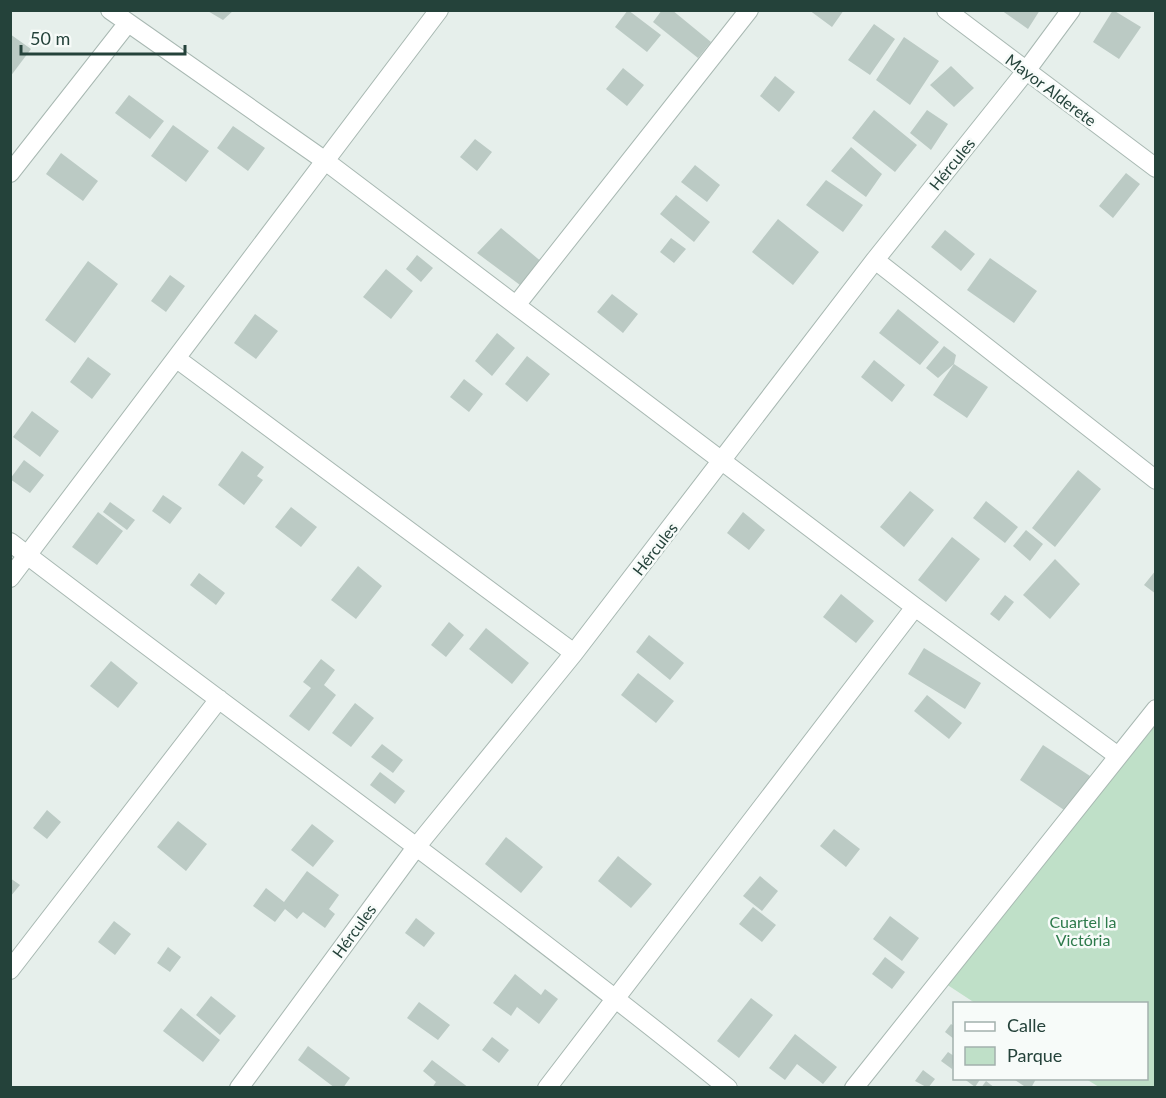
<svg xmlns="http://www.w3.org/2000/svg" width="1166" height="1098" viewBox="0 0 1166 1098" font-family="Lato,sans-serif">
<style>
.green{fill:#bfe0c8}
.building{fill:#bbcac4}
.lines{fill:none;stroke-linecap:round;stroke-linejoin:round}
.minor-casing{stroke:#a8b8b2;stroke-width:20}
.minor{stroke:#fff;stroke-width:18}
.labels{text-anchor:middle;stroke-width:5;stroke-linejoin:round;paint-order:stroke}
.street-label{font-size:16px;fill:#24423a;stroke:#f7fbf9}
.park-label{font-size:16px;fill:#2d7a4b;stroke:#f7fbf9}
</style>
<rect width="100%" height="100%" fill="#e6efeb"/>
<!-- green -->
<path class="green" d="M1155,725V1087H1099L1086,1079L1146,1078V1004L975,1003L946,984Z"/>
<!-- building -->
<path class="building" d="M206,10H234L223,20Z
M628,10L661,35L647,52L615,27Z
M662,10H672L711,42L698,58L653,22Z
M809,10H844L832,27Z
M1001,10H1040L1028,29Z
M1113,10L1141,27L1119,59L1093,42Z
M874,24L895,39L870,75L848,60Z
M10,34L31,49L10,77Z
M904,37L939,61L910,105L876,80Z
M951,66L974,88L954,107L930,85Z
M623,68L644,85L627,106L606,89Z
M775,76L795,92L779,112L760,96Z
M129,95L164,121L150,139L115,113Z
M874,110L917,145L895,172L852,138Z
M927,110L948,124L931,150L910,133Z
M173,125L209,151L186,182L151,156Z
M233,126L265,148L248,171L217,148Z
M475,139L492,152L477,171L460,157Z
M851,147L882,174L866,197L831,171Z
M61,153L98,181L83,201L46,174Z
M695,165L720,185L707,202L681,182Z
M1126,173L1140,184L1113,218L1099,206Z
M826,180L863,205L843,232L806,205Z
M676,195L710,222L694,242L660,214Z
M778,219L819,252L793,285L752,252Z
M501,228L543,263L524,288L477,253Z
M945,230L975,254L961,271L931,247Z
M671,238L686,249L674,263L660,252Z
M417,255L433,268L421,282L406,269Z
M990,258L1037,291L1014,323L967,290Z
M88,261L118,284L75,343L45,320Z
M386,269L413,291L391,319L363,297Z
M170,275L185,286L166,312L151,301Z
M612,294L638,314L623,333L597,312Z
M898,309L939,342L920,365L879,333Z
M255,314L278,331L256,359L234,343Z
M497,333L515,348L492,376L475,361Z
M944,346L956,355L954,364L938,378L926,368Z
M527,356L550,374L527,402L505,384Z
M88,357L111,374L92,399L70,382Z
M874,360L905,385L892,402L861,377Z
M954,364L988,387L967,418L933,395Z
M464,379L483,394L469,412L450,397Z
M32,411L59,431L40,457L13,437Z
M242,451L264,467L257,476L263,480L244,505L218,485Z
M24,460L44,475L30,493L10,479Z
M1078,470L1101,489L1055,547L1032,528Z
M910,491L934,510L904,547L880,527Z
M163,495L182,508L170,524L152,511Z
M986,501L1018,527L1005,543L973,518Z
M110,502L135,520L127,530L103,512Z
M291,507L317,527L301,547L275,527Z
M98,512L123,531L97,565L72,547Z
M743,512L765,530L749,550L727,533Z
M1026,530L1043,544L1030,561L1013,546Z
M952,537L980,559L946,602L918,580Z
M1055,559L1080,584L1050,619L1023,595Z
M358,566L382,586L356,619L331,600Z
M1156,570V594L1144,585Z
M199,573L225,593L216,605L190,585Z
M841,594L874,621L856,643L823,617Z
M1005,595L1014,602L999,621L990,614Z
M449,622L464,635L446,657L431,645Z
M486,628L529,663L512,684L469,649Z
M649,635L684,663L670,680L636,652Z
M924,648L981,683L965,709L908,674Z
M321,659L335,670L324,685L336,695L309,731L289,716L311,688L303,682Z
M111,661L138,683L118,708L90,686Z
M638,673L674,701L656,723L621,695Z
M927,695L962,723L949,739L914,711Z
M355,703L374,718L351,747L332,733Z
M382,744L403,760L393,773L371,757Z
M1043,745L1090,776L1067,812L1020,780Z
M380,772L405,791L395,804L370,785Z
M47,810L61,822L47,839L33,828Z
M178,821L207,844L186,871L157,847Z
M312,824L334,841L313,867L291,850Z
M834,829L860,849L846,867L820,846Z
M506,837L543,867L521,893L485,864Z
M618,856L652,884L631,908L598,881Z
M307,871L339,895L329,909L335,914L325,928L303,912L297,919L285,909L275,922L253,906L266,888L284,902Z
M760,876L778,891L762,911L743,896Z
M10,878L20,885L10,897Z
M753,907L776,925L762,942L739,924Z
M890,916L919,938L902,961L873,939Z
M416,918L435,933L424,947L405,933Z
M114,921L131,934L115,955L98,942Z
M168,947L181,957L170,972L157,963Z
M885,957L905,972L892,989L872,974Z
M515,974L541,995L545,989L558,999L539,1024L517,1007L511,1016L493,1003Z
M211,996L236,1016L220,1035L196,1015Z
M751,998L773,1015L739,1058L717,1041Z
M419,1002L450,1025L438,1040L407,1018Z
M181,1008L220,1040L203,1062L163,1031Z
M951,1024L954,1026V1039L945,1032Z
M795,1034L837,1067L823,1084L797,1064L785,1080L769,1068Z
M492,1037L509,1050L499,1063L482,1050Z
M308,1046L350,1078L343,1088H335L298,1060Z
M948,1052L954,1056L952,1069L941,1061Z
M432,1060L469,1088H432L436,1082L423,1071Z
M923,1070L935,1079L928,1088L915,1081Z
M963,1078H981L975,1087Z
M1012,1078H1035L1036,1079L1031,1088H1027Z
M986,1081L995,1088H981Z"/>
<g class="lines">
<!-- minor casing -->
<g class="minor-casing">
<path id="minor" d="M110,10L324,160L915,607L1118,756
M946,10L1156,168
M10,173L127,24
M875,260L1156,480
M517,304L749,10
M177,359L574,653
M10,542C249,725 494,899 728,1088
M10,578L439,10
M10,970L219,699
M239,1088L417,846L574,653L875,260L1026,71L1071,10
M547,1088L915,607
M854,1088L1156,709"/>
</g>
<!-- minor -->
<use href="#minor" class="minor"/>
</g>
<g class="labels">
<!-- street labels -->
<g class="street-label">
<text transform="translate(1051 90) rotate(37)" y="6">Mayor Alderete</text>
<text transform="translate(952 164) rotate(-51)" y="6">Hércules</text>
<text transform="translate(655 549) rotate(-52)" y="6">Hércules</text>
<text transform="translate(354 931) rotate(-54)" y="6">Hércules</text>
</g>
<!-- park labels -->
<g class="park-label">
<text x="1083" y="928">Cuartel la<tspan x="1083" dy="18">Victória</tspan></text>
</g>
</g>
<!-- border -->
<rect width="1166" height="1098" fill="none" stroke="#24423a" stroke-width="24"/>
<!-- legend -->
<rect x="953" y="1002" width="195" height="78" fill="#f7fbf9" stroke="#a3b1ad" stroke-width="1.5"/>
<rect x="965" y="1022" width="30" height="9" fill="#ffffff" stroke="#a3b1ad" stroke-width="1.5"/>
<text x="1007" y="1032" font-size="18" fill="#24423a">Calle</text>
<rect x="965" y="1047" width="30" height="18" fill="#bfe0c8" stroke="#a3b1ad" stroke-width="1.5"/>
<text x="1007" y="1062" font-size="18" fill="#24423a">Parque</text>
<!-- scale -->
<path d="M21 45v9h164v-9" fill="none" stroke="#24423a" stroke-width="3"/>
<text x="30" y="45" font-size="18" fill="#24423a" stroke="#f7fbf9" stroke-width="4.5" paint-order="stroke">50 m</text>
</svg>
